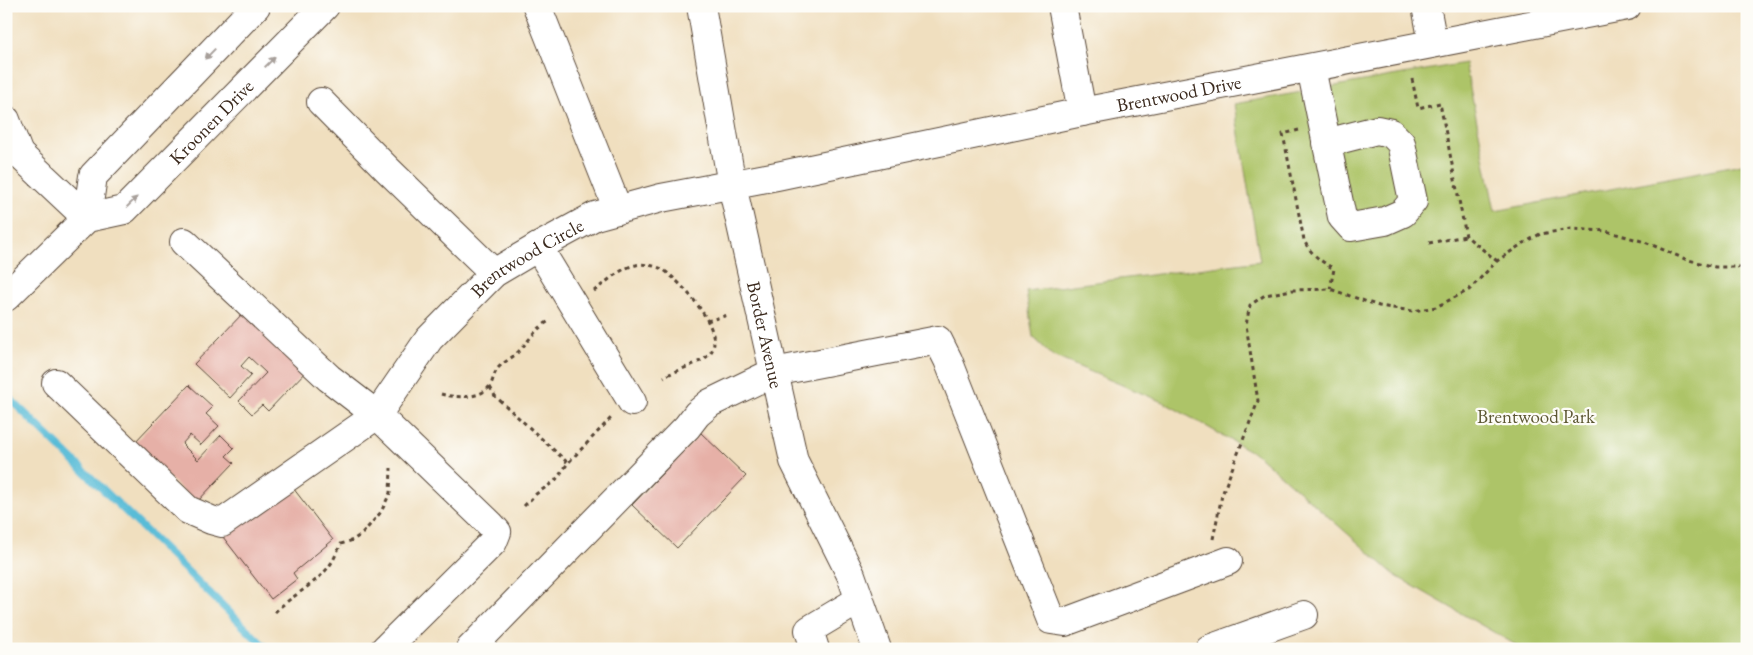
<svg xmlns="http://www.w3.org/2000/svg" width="1753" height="655" viewBox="0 0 1753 655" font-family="'EB Garamond',serif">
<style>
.green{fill:#adc468;stroke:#747743}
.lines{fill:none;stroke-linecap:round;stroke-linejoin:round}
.stream{stroke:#59bcd7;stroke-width:8}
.building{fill:#e6b0a7}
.minor-casing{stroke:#564536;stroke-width:30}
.path{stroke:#564536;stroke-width:3;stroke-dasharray:4 4;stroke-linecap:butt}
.minor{stroke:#fff;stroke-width:28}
.oneway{fill:#a79f9a}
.labels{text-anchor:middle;stroke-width:4.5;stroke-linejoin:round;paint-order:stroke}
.street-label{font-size:19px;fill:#3b2a1e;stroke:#fdfcf7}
.park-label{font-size:19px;fill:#5d5834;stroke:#fdfcf7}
</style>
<rect width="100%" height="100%" fill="#fdfcf7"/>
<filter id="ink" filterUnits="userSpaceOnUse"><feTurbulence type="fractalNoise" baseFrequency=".02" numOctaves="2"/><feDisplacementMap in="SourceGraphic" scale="10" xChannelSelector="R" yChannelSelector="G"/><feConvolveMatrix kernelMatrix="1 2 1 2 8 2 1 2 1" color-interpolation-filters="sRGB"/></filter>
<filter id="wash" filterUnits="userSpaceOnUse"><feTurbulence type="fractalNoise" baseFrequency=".0096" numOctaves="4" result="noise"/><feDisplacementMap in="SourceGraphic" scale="20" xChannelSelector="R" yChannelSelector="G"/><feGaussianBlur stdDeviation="1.12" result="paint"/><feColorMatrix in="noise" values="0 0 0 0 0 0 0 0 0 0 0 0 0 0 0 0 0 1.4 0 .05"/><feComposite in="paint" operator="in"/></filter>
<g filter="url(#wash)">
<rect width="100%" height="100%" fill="#f0dfbf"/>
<!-- green -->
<path class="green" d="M1465,63L1495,211L1747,163V646L1738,649H1523L1396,576L1259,456L1165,403L1053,356L1033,337L1026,291L1260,261L1234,104Z"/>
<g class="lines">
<!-- stream -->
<path class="stream" d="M6,395L267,649"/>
</g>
<g id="blocks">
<!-- building -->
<path class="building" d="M246,310L308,369L268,411L262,405L252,414L239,401L266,373L249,357L241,366L251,375L230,398L194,364Z
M189,385L213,407L206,414L219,426L201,445L190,435L182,444L198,460L221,435L234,448L226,456L234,463L196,503L133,444Z
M701,433L746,476L677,548L632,505Z
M290,484L333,540L293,573L297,579L271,599L223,537Z"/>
</g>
</g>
<g filter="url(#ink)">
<use href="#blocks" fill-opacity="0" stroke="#564536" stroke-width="1"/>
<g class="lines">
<!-- minor casing -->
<g class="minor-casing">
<g id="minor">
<path d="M537,6L618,210"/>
<path id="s1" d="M701,6L732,185L794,461L851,575L877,649"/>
<path d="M1062,6L1082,112"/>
<path d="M1426,6L1433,43"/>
<path d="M1311,68L1342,217L1351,227L1385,221L1403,213L1413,201L1401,143L1391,133L1377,130L1326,143"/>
<path d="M321,102L387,169L494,273"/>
<path d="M6,120L19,154"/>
<path d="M6,150L19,154L87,218"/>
<path d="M87,218L93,176L256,6"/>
<path d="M184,242L329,378L377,415L490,524L497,532L493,542L385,649"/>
<path d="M538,247L632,402"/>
<path id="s2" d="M6,297L87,218L124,210L325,6"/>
<path id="s3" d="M56,383L188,510L211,520L222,523L377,415L429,339L494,273L538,247L595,216L661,198L777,176L1082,112L1627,6"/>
<path d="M470,649L687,427L697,414L710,403L774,372L938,340L948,360L1051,620L1065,622L1228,561"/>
<path d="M815,649L809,630L859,600"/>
<path d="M1209,649L1304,615"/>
</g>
</g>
<!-- path -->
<path class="path" d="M1412,79L1418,108L1440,103L1466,236L1497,261
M1299,130L1283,134L1304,240C1310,254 1321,261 1334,269L1330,289
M1429,243L1466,236
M594,291C605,283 622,267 636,265C643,263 656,266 662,269C680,280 726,331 711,352C703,364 677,369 664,377
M707,321L728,315
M490,387L495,396L568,463
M441,394C454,398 480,399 489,387C494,381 493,373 499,367C504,362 510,359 515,355C528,343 535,328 551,320
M524,506L536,494L555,481L568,463L612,417
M1213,539L1222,495L1258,401L1246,325L1250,305L1265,295L1292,290L1330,289L1379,306L1413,311L1436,307L1469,290L1497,261L1519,246L1540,234L1571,229L1606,231L1645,242L1685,259L1715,267H1747
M275,612C292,595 319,583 332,562C335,557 338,550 341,544L353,540L363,533L381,512L390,493L391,468"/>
<!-- minor -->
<use href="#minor" class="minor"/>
</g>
<!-- one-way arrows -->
<defs><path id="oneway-solid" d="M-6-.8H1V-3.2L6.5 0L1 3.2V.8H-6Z" transform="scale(1.25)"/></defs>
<g class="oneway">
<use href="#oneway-solid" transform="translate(210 54) rotate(134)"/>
<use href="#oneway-solid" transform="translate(270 62) rotate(-45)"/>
<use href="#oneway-solid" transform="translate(132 202) rotate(-45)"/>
</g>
</g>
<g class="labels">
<!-- street labels -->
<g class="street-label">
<text dy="7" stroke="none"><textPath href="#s3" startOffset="1306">Brentwood Drive</textPath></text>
<text dy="7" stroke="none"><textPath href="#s2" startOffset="275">Kroonen Drive</textPath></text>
<text dy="7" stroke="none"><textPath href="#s3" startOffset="629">Brentwood Circle</textPath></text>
<text dy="7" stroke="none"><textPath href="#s1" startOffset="335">Border Avenue</textPath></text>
</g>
<!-- park labels -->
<g class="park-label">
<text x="1536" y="423">Brentwood Park</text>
</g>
</g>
<!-- margin -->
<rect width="1753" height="655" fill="none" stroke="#fdfcf7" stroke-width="25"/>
</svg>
